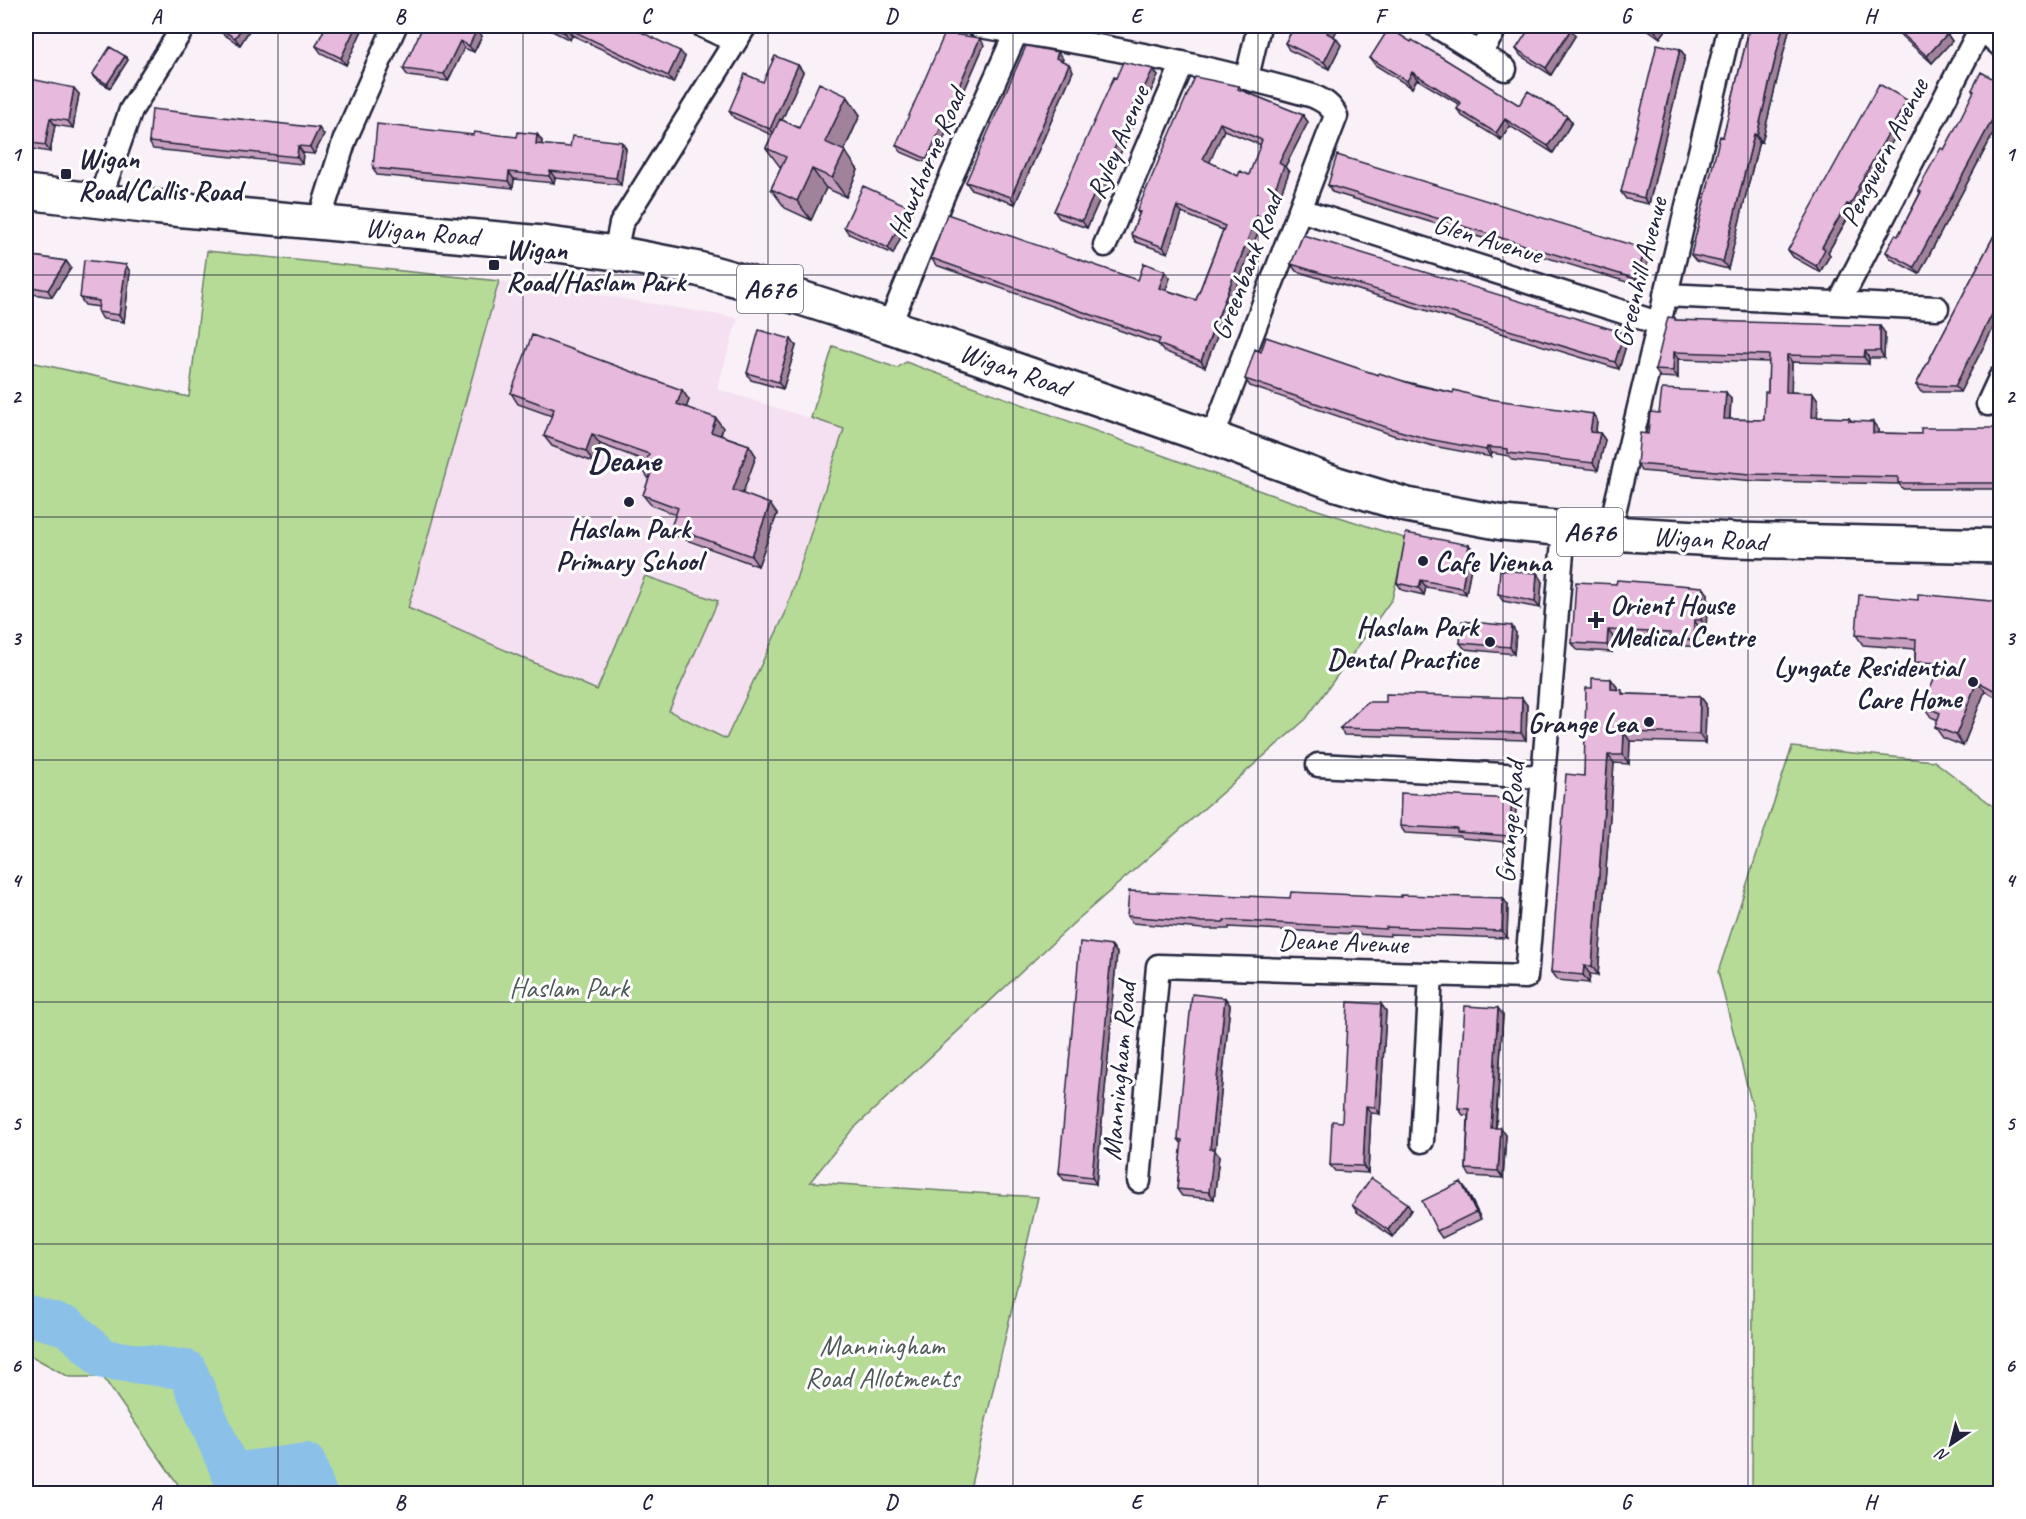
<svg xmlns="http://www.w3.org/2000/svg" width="2026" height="1519" viewBox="0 0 2026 1519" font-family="Caveat,sans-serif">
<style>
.built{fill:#f4e0f0}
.green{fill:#b6db97;stroke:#6c7e69;stroke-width:1.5}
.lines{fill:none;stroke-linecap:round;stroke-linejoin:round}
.river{stroke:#8bc1e9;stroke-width:40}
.minor-casing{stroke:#22223b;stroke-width:27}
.primary-casing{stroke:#22223b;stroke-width:38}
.minor{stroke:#fff;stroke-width:22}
.primary{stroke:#fff;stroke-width:33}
.wall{fill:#c69fbe;stroke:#22223b;stroke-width:1.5;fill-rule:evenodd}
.shaded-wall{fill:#a1829b;stroke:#22223b;stroke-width:1.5}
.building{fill:#e6b9dd;stroke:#22223b;stroke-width:1.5;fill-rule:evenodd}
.grid{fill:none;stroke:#22223b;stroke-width:1.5;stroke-opacity:0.55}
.poi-dot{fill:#22223b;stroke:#fff;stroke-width:2}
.labels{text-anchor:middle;stroke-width:6;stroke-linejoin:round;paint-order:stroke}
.shield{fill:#fff;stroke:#646476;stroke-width:1.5}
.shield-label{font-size:27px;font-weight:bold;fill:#22223b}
.street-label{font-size:28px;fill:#22223b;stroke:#fff}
.poi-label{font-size:28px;font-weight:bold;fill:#22223b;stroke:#fff;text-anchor:start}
.park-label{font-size:28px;fill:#4e5a57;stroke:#fff}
.district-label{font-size:34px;font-weight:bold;fill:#22223b;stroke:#fff}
.neatline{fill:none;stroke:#22223b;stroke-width:2}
.grid-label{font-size:20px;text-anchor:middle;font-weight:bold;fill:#22223b}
</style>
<rect width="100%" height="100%" fill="#faf1f8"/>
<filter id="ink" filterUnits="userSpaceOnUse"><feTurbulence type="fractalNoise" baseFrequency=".0167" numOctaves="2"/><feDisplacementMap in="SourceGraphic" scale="12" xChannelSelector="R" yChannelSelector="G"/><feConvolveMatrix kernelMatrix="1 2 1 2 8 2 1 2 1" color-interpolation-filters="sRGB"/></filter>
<g filter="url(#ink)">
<!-- built -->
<path class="built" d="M499,281L546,286L738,318L717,389L844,429L785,614L727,740L669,712L717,601L644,576L597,690L408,608Z"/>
<!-- green -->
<path class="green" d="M207,251L499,281L408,608L597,690L645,576L718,601L669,711L726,739L785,614L844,429L811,418L833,346L897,368L906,362L1269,494L1407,539L1392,599L1306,719L1077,920L851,1131L810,1182L1038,1197L969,1493H184L103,1377H69L26,1353V361L189,397Z
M1792,747L1934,761L2000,811V1493H1752L1754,1113L1718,972Z"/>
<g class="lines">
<!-- river -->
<path class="river" d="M26,1315L69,1327L103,1359L187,1370L231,1473L306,1463L317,1494"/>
<!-- minor casing -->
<g class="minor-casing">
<path id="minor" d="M703,26L735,41
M979,26C1092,43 1204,65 1313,96C1324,101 1331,105 1336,116L1212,438
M1436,26L1505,69
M1979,26L2000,45
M1480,53L1492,34
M1247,77L1259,26
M99,201L131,110L184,26
M1300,210L1658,323
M319,221L345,139L395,26
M1105,245L1183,63
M615,253L621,224L745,26
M1665,295L1937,308
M1839,303L1981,28
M889,326L944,193L1019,26
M1988,404L2000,378
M1609,533L1730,26
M1318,765L1542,777
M1422,1141L1431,974
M1139,1181L1158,966L1526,977L1564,529"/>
</g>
<!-- primary casing -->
<g class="primary-casing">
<path id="primary" d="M26,192L152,207L542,243L615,253L698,269L798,297L889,326L1212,438L1337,484L1407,505L1503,523L1609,533L1734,540L2000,546"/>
</g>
<!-- minor -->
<use href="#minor" class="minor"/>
<!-- primary -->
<use href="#primary" class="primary"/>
</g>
<!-- wall -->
<path class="wall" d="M212,26H252L240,45L214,28Z
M326,26H364L346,65L321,53L316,46Z
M546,26H629L685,57L673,83L572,35L570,40L550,30Z
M1295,26H1339L1334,36L1341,45L1329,69L1289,50L1285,43Z
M1643,26H1669L1660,38Z
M1750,26H1790L1762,142L1759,141L1728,269L1696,261L1691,255L1723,137Z
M1890,26H1938L1947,34L1952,41L1932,63Z
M477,29L482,36L474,52L464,48L448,81L408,76L403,69Z
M1575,36L1551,75L1521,56L1516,49Z
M1411,42L1519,105L1567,116L1572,122L1553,153L1510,126L1501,140L1462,116L1457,109L1460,105L1417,79L1412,88L1375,65L1370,58Z
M984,45L932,165L901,152L896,145Z
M1680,49L1685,56L1649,204L1626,199L1621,192Z
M125,56L128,60L110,88L95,79L92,75Z
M1063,59L1062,61L1069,64L1073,71L1015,204L971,189L966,182Z
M798,65L803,72L782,120L799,128L847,96L860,115L844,151L858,170L846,197L826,188L811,220L785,208L771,189L781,168L766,148L772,135L734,118L729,111L763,82Z
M1158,76L1148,97L1146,96L1087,228L1059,218L1054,211L1116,78Z
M26,78L79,94L73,128L55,125L50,152L26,148Z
M2001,83V119L1919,274L1891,259L1886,252L1898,236L1920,193L1918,190L1944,150L1974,93L1972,90Z
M1239,86L1243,91L1303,115L1308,122L1285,167L1289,172L1281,193L1280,192L1267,224L1262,222L1205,367L1163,351L1158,344L936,265L931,258L1138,280L1170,278L1166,290L1196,300L1223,230L1182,213L1168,253L1136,242L1131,235L1139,214L1137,211ZM1224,130L1261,145L1249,175L1238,176L1209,162Z
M1907,100L1912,107L1863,193L1864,195L1855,212L1852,211L1828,252L1830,255L1820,272L1793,257L1788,250Z
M537,134L542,141L541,145L570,147L622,142L626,149L621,185L555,178L554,183L514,179L513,188L377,175L373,168L473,135L517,137Z
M324,135L314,154L303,153L302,164L153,149L149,142Z
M1328,185L1645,249L1650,256L1640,286L1332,192Z
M912,213L893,254L849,234L844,227Z
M2001,222V313L1960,392H1921L1916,385Z
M26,255L66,261L71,268L52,297L26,293Z
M1291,264L1624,333L1628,339L1619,369L1296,271Z
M126,265L130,272L124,322L103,319L98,312L99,307L85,305L80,298Z
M1675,318L1676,320L1885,333L1884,358H1869V364L1792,362L1791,392L1813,393L1818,400L1817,417L1849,418L1852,421L1878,429V433L1921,434L2001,428V489H1903L1899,484L1755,481L1641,471L1637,464L1648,434L1659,413L1731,399L1730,419L1764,420L1768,392L1769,362L1678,359V378L1660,377L1655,370Z
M796,346L783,389L751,380L747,373Z
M1261,352L1378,375L1453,393L1482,398L1597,420L1596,433H1600L1605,440L1598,470L1512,460L1509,456L1492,453L1491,457L1433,446L1393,435L1250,386L1245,379Z
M682,390L689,400L686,407L723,428L721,435L749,445L756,456L742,494L777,514L758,566L678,537L671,527L676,515L651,505L643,495L649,479L643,470L646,461L600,444L593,462L552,446L544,436L552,416L518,404L511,393Z
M1469,545L1474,551L1466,594L1426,587L1424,595L1402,590L1397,583Z
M1537,573L1542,580L1540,608L1503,601L1498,594Z
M1708,594L1706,627H1699L1698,647L1674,645L1670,640L1613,637L1612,652L1577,650L1572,643Z
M1918,600L2001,602V700L1985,691L1963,746L1943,738L1935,727L1938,720L1931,717L1923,706L1937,674L1922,673L1915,662V649L1863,645L1856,635Z
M1516,633L1514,654L1465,649L1460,643Z
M1611,679L1617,687V690L1625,694L1700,696L1706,704L1705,743L1630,741L1629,764L1614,763L1598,975L1590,974L1589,983L1557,980L1551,972L1584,776L1592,688Z
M1527,705L1526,740L1344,735L1340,728Z
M1512,799L1516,806L1514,843L1462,838L1460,836L1405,833L1400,826Z
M1290,898L1508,905L1507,938L1390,934V936L1229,927V929H1203L1132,923L1127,916Z
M1112,946L1117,953L1111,1013L1112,1016L1096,1184L1064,1180L1059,1173Z
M1225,998L1230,1005L1215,1151L1219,1156L1214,1199L1182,1196L1177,1189L1182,1144L1178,1139Z
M1381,1004L1386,1011L1380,1114L1371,1113L1368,1173L1335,1171L1330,1165L1342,1122Z
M1503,1015L1496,1128L1506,1135L1503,1178L1470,1176L1466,1169L1468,1115H1463L1458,1108Z
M1466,1189L1481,1219L1442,1238L1437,1231Z
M1352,1205L1411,1210L1393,1237L1357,1212Z"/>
<!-- shaded-wall -->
<path class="shaded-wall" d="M243,26H252L240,45L235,38Z
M356,26H364L346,65L341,58Z
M1331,26H1339L1332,40L1327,33Z
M1659,26H1669L1660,38L1655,31Z
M1783,26H1790L1762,142L1757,135Z
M567,28L572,35L570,40L565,33Z
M477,29L482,36L474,52L469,46Z
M1571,29L1575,36L1551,75L1546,68Z
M1947,34L1952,41L1932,63L1927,56Z
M980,38L984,45L932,165L927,159Z
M1336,38L1341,45L1329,69L1324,62Z
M460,41L464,48L448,81L444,74Z
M1680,49L1685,56L1649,204L1644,198Z
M680,51L685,57L673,83L668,76Z
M1058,52L1063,59L1060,65L1056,58Z
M125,56L128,60L110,88L107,84Z
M1069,64L1073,71L1015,204L1011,197Z
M798,65L803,72L775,136L770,129Z
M1153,69L1158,76L1148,97L1143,90Z
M1412,72L1417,79L1412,88L1407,81Z
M74,88L79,94L73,128L68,121Z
M1141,89L1146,96L1087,228L1082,221Z
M847,96L860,115L839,161L825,142Z
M1907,100L1912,107L1863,193L1864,195L1855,212L1850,205L1858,187Z
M2001,103V119L1919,274L1914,267Z
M1303,115L1308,122L1285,167L1289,172L1281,193L1276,186L1279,163Z
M1567,116L1572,122L1553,153L1548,146Z
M50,118L55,125L50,152L45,145Z
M1505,119L1510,126L1501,140L1496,133Z
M1220,123L1224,130L1208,166L1203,159Z
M319,128L324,135L314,154L310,147Z
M537,134L542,141L541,151L536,144Z
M1754,134L1759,141L1728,269L1723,262Z
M622,142L626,149L621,185L616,178Z
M298,146L303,153L302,164L297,157Z
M845,151L858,170L846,197L832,178Z
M812,169L826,188L811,220L797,201Z
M550,171L555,178L554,183L549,176Z
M509,172L514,179L513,188L508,181Z
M1275,186L1280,192L1267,224L1263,218Z
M1847,204L1852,211L1828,252L1830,255L1820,272L1816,266L1822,247Z
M908,206L912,213L893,254L888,248Z
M1177,206L1182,213L1168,253L1163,247Z
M1257,215L1262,222L1205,367L1201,361Z
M1645,249L1650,256L1640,286L1636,279Z
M66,261L71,268L52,297L48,290Z
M126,265L130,272L124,322L119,315Z
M1165,271L1170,278L1164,295L1159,288Z
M2001,297V313L1960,392L1955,386Z
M1880,326L1885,333L1884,358L1880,351Z
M1624,333L1628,339L1619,369L1615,362Z
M791,339L796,346L783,389L778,382Z
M1865,351L1869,358V364L1864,357Z
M1674,352L1678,359V378L1673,371Z
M1787,355L1792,362L1791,399L1786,392Z
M682,390L689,400L684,414L677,404Z
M1726,392L1731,399L1729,425L1724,419Z
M1813,393L1818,400L1817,424L1812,417Z
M1593,414L1597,420L1595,439L1590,432Z
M716,418L723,428L718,442L711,432Z
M1873,422L1878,429V440L1873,433Z
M1600,433L1605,440L1598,470L1593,463Z
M592,434L600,444L593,462L586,451Z
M749,445L756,456L740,501L733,490Z
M1487,447L1492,453L1491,457L1486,450Z
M770,504L777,514L758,566L751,556Z
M1469,545L1474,551L1466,594L1462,588Z
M1537,573L1542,580L1540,608L1535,602Z
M1421,580L1426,587L1424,595L1419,588Z
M1703,587L1708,594L1706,627L1701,620Z
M1694,620L1699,627L1698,647L1693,640Z
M1512,626L1516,633L1514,654L1510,647Z
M1608,630L1613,637L1612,652L1607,645Z
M1611,679L1617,687V698L1611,689Z
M1977,681L1985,691L1963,746L1956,735Z
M1700,696L1706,704L1705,743L1699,734Z
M1522,698L1527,705L1526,740L1521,733Z
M1624,732L1630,741L1629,764L1623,755Z
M1608,755L1614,763L1598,975L1592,966Z
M1512,799L1516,806L1514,843L1509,836Z
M1503,898L1508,905L1507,938L1502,931Z
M1112,946L1117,953L1111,1013L1112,1016L1096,1184L1092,1177L1106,1008Z
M1584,966L1590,974L1589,983L1583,975Z
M1225,998L1230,1005L1215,1151L1219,1156L1214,1199L1209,1192L1210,1149Z
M1381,1004L1386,1011L1380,1114L1375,1107Z
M1498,1008L1503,1015L1495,1134L1491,1128Z
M1366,1106L1371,1113L1368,1173L1363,1166Z
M1501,1128L1506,1135L1503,1178L1498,1171Z
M1461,1182L1466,1189L1481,1219L1476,1212Z
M1407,1203L1411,1210L1393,1237L1388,1230Z"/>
<!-- building -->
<path class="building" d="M215,26H243L235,38Z
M326,26H356L341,58L316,46Z
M423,26H469L477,29L469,46L460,41L444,74L403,69Z
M549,26H629L680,51L668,76L567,28L565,33Z
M1295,26H1331L1327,33L1336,38L1324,62L1285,43Z
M1531,26H1564L1571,29L1546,68L1516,49Z
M1648,26H1659L1655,31Z
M1750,26H1783L1757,135L1754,134L1723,262L1691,255L1720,136L1723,137Z
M1893,26H1938L1947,34L1927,56Z
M1389,28L1411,42L1412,40L1435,53L1519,105L1528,91L1567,116L1548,146L1505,119L1496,133L1457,109L1461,103L1412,72L1407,81L1370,58Z
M945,33L980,38L927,159L896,145Z
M1657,44L1680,49L1644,198L1621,192Z
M1026,46L1058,52L1056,58L1069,64L1011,197L966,182Z
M110,47L125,56L107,84L92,75Z
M775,56L798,65L770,129L729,111L745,74L763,82Z
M1123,62L1153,69L1143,90L1141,89L1082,221L1054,211L1114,77L1116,78Z
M1981,72L2001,83V103L1914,267L1886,252L1895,235L1898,236L1921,192L1918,190L1927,173L1941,148L1944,150L1952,135L1974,91L1972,90Z
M1195,77L1239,86L1238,89L1303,115L1279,163L1284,166L1276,186H1275L1263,218L1257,215L1201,361L1158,344L1160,339L931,258L947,214L1138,280L1144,263L1165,271L1159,288L1196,300L1225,226L1177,206L1163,247L1131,235L1140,212L1137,211ZM1220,123L1262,140L1249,175L1240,171L1238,176L1203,159Z
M26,78L74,88L68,121L50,118L45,145L26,142Z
M819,83L847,96L825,142L845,151L832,178L812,169L797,201L771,189L786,157L766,148L780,119L799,128Z
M1879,84L1907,100L1858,187L1859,188L1850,205L1847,204L1822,247L1825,249L1816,266L1788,250Z
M152,109L319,128L310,147L298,146L297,157L149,142Z
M377,124L473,135L474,132L517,137L518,132L537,134L536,144L570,147L572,136L622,142L616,178L550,171L549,176L509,172L508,181L373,168Z
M1337,155L1645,249L1636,279L1328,185Z
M863,186L908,206L888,248L844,227Z
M2001,222V297L1955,386L1916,385Z
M1303,235L1624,333L1615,362L1291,264Z
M26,255L66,261L48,290L26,286Z
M84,260L126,265L119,315L98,312L99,301L80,298Z
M1668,317L1675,318V320L1880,326V351H1865L1864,357L1787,355L1786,392L1813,393L1812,417L1849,418V421L1873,422V433L1921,434V428H2001V483H1898V477L1750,474L1637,464L1640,433L1648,434L1650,412L1659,413L1662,389L1726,392L1724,419L1764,420L1765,392H1768L1769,355L1674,352L1673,371L1655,370Z
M759,330L791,339L778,382L747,373Z
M532,335L682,390L677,404L716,418L711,432L749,445L733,490L770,504L751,556L671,527L678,508L643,495L651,473L643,470L649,454L592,434L586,451L544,436L554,409L511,393Z
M1266,337L1378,375L1379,373L1415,385L1453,393L1454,390L1482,398L1593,414L1590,432L1600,433L1593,463L1508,453V449L1487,447L1486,450L1428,439L1389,428L1245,379L1255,349L1261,352Z
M1406,533L1469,545L1462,588L1421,580L1419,588L1397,583Z
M1500,570L1537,573L1535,602L1498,594Z
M1617,580L1703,587L1701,620H1694L1693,640L1670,638V633L1608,630L1607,645L1572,643L1576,582L1616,584Z
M1918,594L2001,602V694L1977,681L1956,735L1935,727L1940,713L1923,706L1941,663L1915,662L1916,639L1856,635L1859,595L1918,600Z
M1462,621L1512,626L1510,647L1460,643Z
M1592,678L1611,679V689L1622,690V694L1700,696L1699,734L1624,732L1623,755H1608L1592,966H1584L1583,975L1551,972L1566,774L1584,776L1586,688H1592Z
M1386,694L1522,698L1521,733L1340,728L1367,702H1386Z
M1401,793L1512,799L1509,836L1457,832V829L1400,826Z
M1129,891L1290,898L1291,892L1401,897V895L1503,898L1502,931L1386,927V929L1224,920V922H1198L1127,916Z
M1080,942L1112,946L1106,1008L1107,1009L1092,1177L1059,1173Z
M1192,994L1225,998L1210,1149H1214L1209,1192L1177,1189L1182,1140L1178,1139L1182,1089Z
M1348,1002L1381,1004L1375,1107L1366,1106L1363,1166L1330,1165L1332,1121L1342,1122Z
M1465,1006L1498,1008L1491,1128H1501L1498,1171L1466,1169L1469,1109L1458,1108Z
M1371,1178L1407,1203L1388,1230L1352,1205Z
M1461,1182L1476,1212L1437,1231L1422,1201Z"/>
</g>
<!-- grid -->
<path class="grid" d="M278,26V1494M523,26V1494M768,26V1494M1013,26V1494M1258,26V1494M1503,26V1494M1748,26V1494M26,275H2000M26,517H2000M26,760H2000M26,1002H2000M26,1244H2000"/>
<!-- markers -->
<g class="poi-dot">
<rect x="60" y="168" width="12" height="12" rx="3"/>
<rect x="488" y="259" width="12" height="12" rx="3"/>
<circle cx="629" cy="502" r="6"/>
<circle cx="1423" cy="561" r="6"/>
<path d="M1593 611h6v6h6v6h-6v6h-6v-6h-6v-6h6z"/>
<circle cx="1490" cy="642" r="6"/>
<circle cx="1973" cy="682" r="6"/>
<circle cx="1649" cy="722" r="6"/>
</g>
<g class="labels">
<!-- shield labels -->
<g class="shield">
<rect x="737" y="265" width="66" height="48" rx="4.5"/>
<rect x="1557" y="508" width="66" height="48" rx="4.5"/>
</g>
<g class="shield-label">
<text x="770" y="298">A676</text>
<text x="1590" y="541">A676</text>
</g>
<!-- street labels -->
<g class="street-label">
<text transform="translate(1117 142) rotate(-67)" y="10">Ryley Avenue</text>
<text transform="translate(1883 152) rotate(-63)" y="10">Pengwern Avenue</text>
<text transform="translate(926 163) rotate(-67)" y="10">Hawthorne Road</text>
<text transform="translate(422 231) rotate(5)" y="10">Wigan Road</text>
<text transform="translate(1488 238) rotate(17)" y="10">Glen Avenue</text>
<text transform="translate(1246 266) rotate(-69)" y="10">Greenbank Road</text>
<text transform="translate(1639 272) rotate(-76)" y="10">Greenhill Avenue</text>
<text transform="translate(1015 369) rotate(19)" y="10">Wigan Road</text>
<text transform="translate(1710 538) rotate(3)" y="10">Wigan Road</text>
<text transform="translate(1509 822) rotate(-85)" y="10">Grange Road</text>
<text transform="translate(1343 941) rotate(2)" y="10">Deane Avenue</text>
<text transform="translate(1118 1071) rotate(-85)" y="10">Manningham Road</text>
</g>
<!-- poi labels -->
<g class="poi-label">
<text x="78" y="168">Wigan<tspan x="78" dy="32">Road/Callis Road</tspan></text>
<text x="506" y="259">Wigan<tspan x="506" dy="32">Road/Haslam Park</tspan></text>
<text x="629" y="538" text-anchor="middle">Haslam Park<tspan x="629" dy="32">Primary School</tspan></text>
<text x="1435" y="571">Cafe Vienna</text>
<text x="1610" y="614">Orient House<tspan x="1610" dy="32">Medical Centre</tspan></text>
<text x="1478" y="636" text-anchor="end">Haslam Park<tspan x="1478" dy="32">Dental Practice</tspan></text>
<text x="1961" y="676" text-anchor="end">Lyngate Residential<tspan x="1961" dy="32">Care Home</tspan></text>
<text x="1637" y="732" text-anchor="end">Grange Lea</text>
</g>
<!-- park labels -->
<g class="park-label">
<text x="569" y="997">Haslam Park</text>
<text x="882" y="1355">Manningham<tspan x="882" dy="32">Road Allotments</tspan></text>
</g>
<!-- district labels -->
<g class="district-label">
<text x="624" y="471">Deane</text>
</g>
</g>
<!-- margin -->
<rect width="2026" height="1519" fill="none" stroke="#fff" stroke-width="66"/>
<!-- north arrow -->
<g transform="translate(1951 1444) rotate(215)" stroke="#ffffff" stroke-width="4.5" paint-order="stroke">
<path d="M0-4.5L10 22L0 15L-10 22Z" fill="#22223b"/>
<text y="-9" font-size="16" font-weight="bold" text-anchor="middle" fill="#22223b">N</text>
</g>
<rect x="33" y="33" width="1960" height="1453" class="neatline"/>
<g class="grid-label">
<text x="156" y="23">A</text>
<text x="400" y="23">B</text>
<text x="646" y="23">C</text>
<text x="891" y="23">D</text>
<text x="1136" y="23">E</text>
<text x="1380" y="23">F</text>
<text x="1626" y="23">G</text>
<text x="1870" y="23">H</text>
<text x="16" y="161">1</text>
<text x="2010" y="161">1</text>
<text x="16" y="403">2</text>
<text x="2010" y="403">2</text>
<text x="16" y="645">3</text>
<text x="2010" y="645">3</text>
<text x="16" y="887">4</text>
<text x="2010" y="887">4</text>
<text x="16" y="1130">5</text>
<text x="2010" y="1130">5</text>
<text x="16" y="1372">6</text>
<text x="2010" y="1372">6</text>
<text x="156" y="1509">A</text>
<text x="400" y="1509">B</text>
<text x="646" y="1509">C</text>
<text x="891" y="1509">D</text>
<text x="1136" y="1509">E</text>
<text x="1380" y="1509">F</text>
<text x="1626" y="1509">G</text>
<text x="1870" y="1509">H</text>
</g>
</svg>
